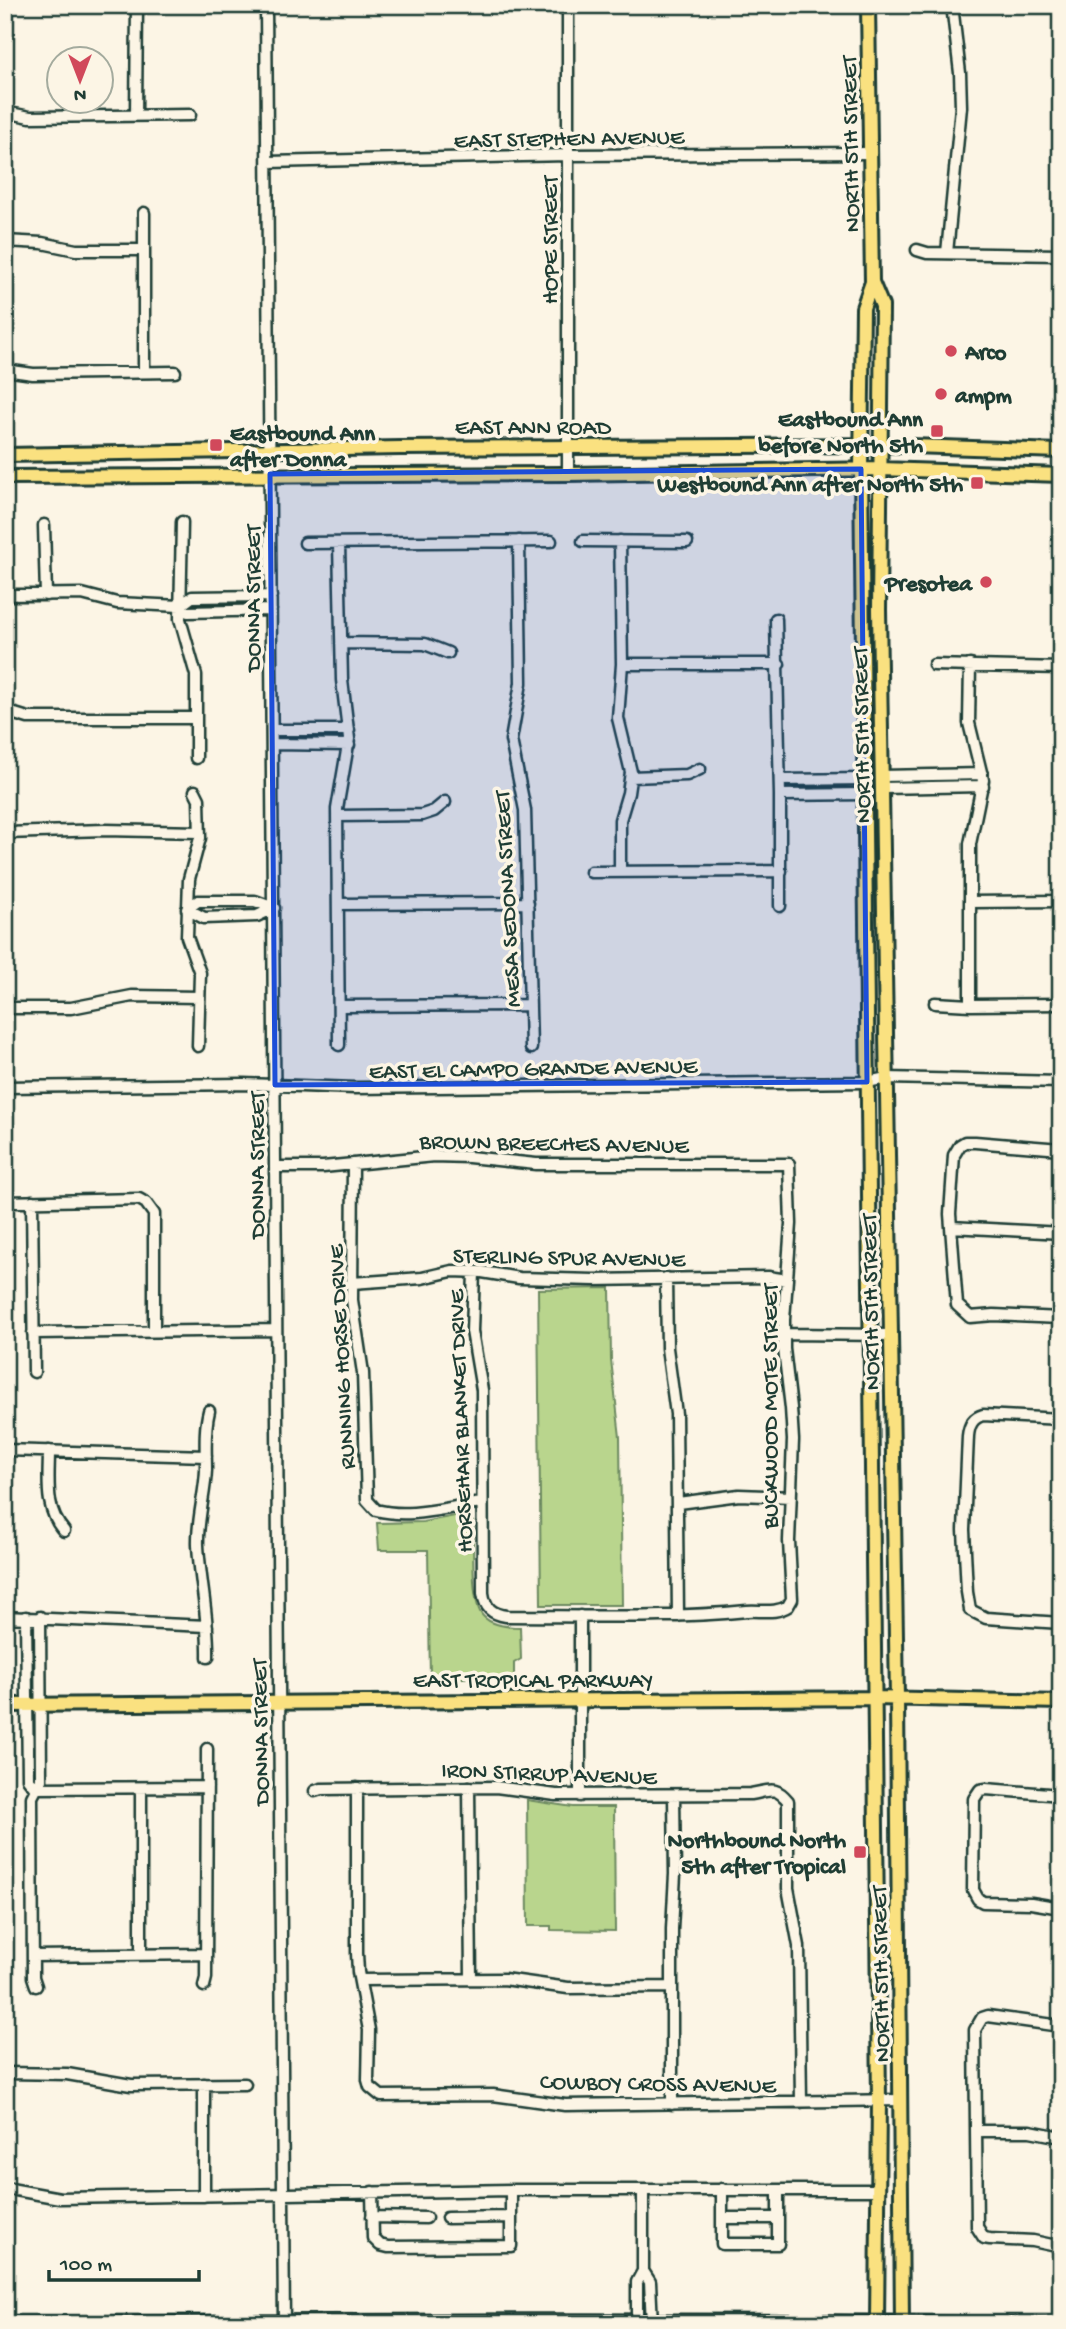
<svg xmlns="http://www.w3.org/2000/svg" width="1066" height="2329" viewBox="0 0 1066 2329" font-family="'Gochi Hand',sans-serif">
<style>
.green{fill:#b9d58d;stroke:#6c8960;stroke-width:2}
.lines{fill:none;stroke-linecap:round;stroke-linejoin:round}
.minor-casing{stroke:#1f3d34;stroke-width:15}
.major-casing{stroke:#1f3d34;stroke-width:18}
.minor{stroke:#fcf5e5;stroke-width:10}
.major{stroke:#fae180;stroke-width:12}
.marked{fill:#1d4ed8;fill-opacity:0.2;stroke:#1d4ed8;stroke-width:5;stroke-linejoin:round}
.poi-dot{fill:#d1495b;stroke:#fcf5e5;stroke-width:2.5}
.labels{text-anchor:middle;stroke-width:7;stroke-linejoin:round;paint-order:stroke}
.street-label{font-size:23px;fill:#1f3d34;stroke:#fcf5e5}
.poi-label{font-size:23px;font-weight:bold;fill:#1f3d34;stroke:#fcf5e5;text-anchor:end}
</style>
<rect width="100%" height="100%" fill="#fcf5e5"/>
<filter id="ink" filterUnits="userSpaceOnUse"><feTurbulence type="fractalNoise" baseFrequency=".0143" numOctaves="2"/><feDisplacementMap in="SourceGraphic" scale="14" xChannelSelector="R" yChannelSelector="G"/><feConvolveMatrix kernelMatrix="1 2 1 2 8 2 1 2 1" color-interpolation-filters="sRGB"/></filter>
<g filter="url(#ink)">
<!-- green -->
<path class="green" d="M610,1288L611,1360L620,1437L622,1605H541L538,1289Z
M465,1514L473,1522C474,1543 470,1603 483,1616C492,1626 508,1627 520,1627L521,1659L514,1663V1678H430L428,1550H379L377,1523L423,1522Z
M527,1800L573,1807H614L615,1931L551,1930V1926H528Z"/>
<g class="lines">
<!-- minor casing -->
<g class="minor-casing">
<path id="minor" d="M266,5L284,2324
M568,5V474
M5,112L30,117L190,115
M136,116L137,5
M268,162L568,155L870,153
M144,213V372
M5,241L42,243L76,250H144
M917,250L927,253L1061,255
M947,253L961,107L960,73L952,5
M1059,255L1061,224
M5,370L33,374L175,372
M182,522L180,619L196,675V758
M44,525L46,595
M519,541L521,683L511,740L525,810L531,1048
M583,541L687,542
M620,541L622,664L618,718L631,772L628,793L620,820V872
M305,543L551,541
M339,543L342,680L349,739L337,809L339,1045
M5,595L82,594L117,603L180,606L188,612L271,610
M180,606L192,597L271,596
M776,619L780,795V906
M341,643L425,644L448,653
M622,664H779
M934,665L1061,668
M970,665L969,723L983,780L970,844V1005
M5,711L28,718H196
M272,730H349
M272,744L349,745
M882,776L982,774
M631,777L687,775L700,769
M780,780L865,779
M882,788L983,786
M195,791L199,799L200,838L189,879L187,937L200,973L198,1046
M780,795L865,794
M338,816L422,815L434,811L445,802
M5,833L105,830L199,832
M591,872L781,871
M198,901H255L274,908L257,916L204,918L187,909Z
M970,902L1061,901
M338,904L528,903
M935,1003L970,1005L1061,1004
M339,1006L530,1005
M5,1008H71L132,996L199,997
M5,1087L243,1084L355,1088L867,1082L887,1078L1061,1082
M1061,1149L975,1142H965L960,1145L954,1155L950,1214L957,1305L970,1317L994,1315L1061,1318
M353,1164L352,1300L363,1373L367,1500L376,1510C411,1519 446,1507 482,1503
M276,1167H323L434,1156L469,1157L536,1164H789L791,1224L784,1320V1349L791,1408L793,1440L789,1541L792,1599L788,1606C776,1614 761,1610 747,1611C667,1619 586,1616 506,1616C492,1614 485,1608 483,1593L482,1390L472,1331L474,1272
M32,1201L34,1372
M5,1202L139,1199L146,1203L154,1214V1332
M951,1227L1061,1233
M666,1278L667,1348L676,1414L678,1616
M352,1283L422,1278L452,1271L482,1272L519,1278L594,1280L768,1277L787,1280
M33,1333L275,1330
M784,1334L891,1335
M1061,1419L983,1415C972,1418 969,1426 968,1436L964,1530L967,1592L970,1610L986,1618L1061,1623
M5,1450L206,1456
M49,1451C49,1479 44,1509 64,1531
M678,1503L739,1495L791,1497
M580,1616V1796
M5,1617L207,1626
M26,1617L28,1779L35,1788
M208,1657C209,1619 200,1582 198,1545C197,1519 205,1495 206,1470C206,1450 204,1430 209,1411
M469,1787L471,1978
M35,1788L207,1787
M141,1788V1954
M357,1788V1953L358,1972L369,2030L368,2080L370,2087L381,2096L493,2095L565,2105L901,2100
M315,1791L321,1789L496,1787L556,1795L751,1794C769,1791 775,1785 788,1801V1888L799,1946L801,2102
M1061,1795L986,1789L980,1790L974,1799L973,1890L978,1899L983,1902L1031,1903L1061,1908
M33,1956L206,1954
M360,1980L504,1979L568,1988L672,1987
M36,1986L33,1977L32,1797L41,1780L40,1617
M204,1986L206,1978L207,1749
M1061,2026L988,2016L982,2018L975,2030L977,2227L984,2238L990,2239L1033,2241L1061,2247
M5,2073L67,2074L131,2085L245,2084
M672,2104V1929L675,1874L674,1795
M976,2131H1030L1061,2137
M5,2188L60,2198L511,2190H879
M722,2189V2244H778V2190
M372,2192L373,2238L380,2245L388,2247L511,2246V2190
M204,2196V2084
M372,2217L426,2218
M447,2218L511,2217
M722,2218H778
M643,2271L650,2282L652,2324
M5,2323C353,2320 702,2317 1050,2324
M637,2324V2282L643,2271V2190"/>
</g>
<!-- major casing -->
<g class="major-casing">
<path id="major" d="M868,5L872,282L863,308L861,469L879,2101L877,2324
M872,282L882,306L879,610L897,1698L902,2324
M5,455L400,448L881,445L1061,451
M5,477L568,474L881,469L1061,475
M5,1705L873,1698L1061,1702"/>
</g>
<!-- minor -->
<use href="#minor" class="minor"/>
<!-- major -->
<use href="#major" class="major"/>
</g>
</g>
<!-- marked area -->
<path class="marked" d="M861,469L867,1082L275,1085L270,474Z"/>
<!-- markers -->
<g class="poi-dot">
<circle cx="951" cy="351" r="7"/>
<circle cx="941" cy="394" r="7"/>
<rect x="930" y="424" width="14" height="14" rx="3.5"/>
<rect x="209" y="438" width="14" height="14" rx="3.5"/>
<rect x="970" y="476" width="14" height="14" rx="3.5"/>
<circle cx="986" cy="582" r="7"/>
<rect x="853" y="1845" width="14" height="14" rx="3.5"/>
</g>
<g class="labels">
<!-- street labels -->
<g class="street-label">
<text transform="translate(569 137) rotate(-1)" y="8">EAST STEPHEN AVENUE</text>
<text transform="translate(849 144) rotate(-91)" y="8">NORTH 5TH STREET</text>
<text transform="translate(549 240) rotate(-90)" y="8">HOPE STREET</text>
<text x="533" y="434">EAST ANN ROAD</text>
<text transform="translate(252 598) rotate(-90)" y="8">DONNA STREET</text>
<text transform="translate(860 735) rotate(-91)" y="8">NORTH 5TH STREET</text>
<text transform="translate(506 899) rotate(-93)" y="8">MESA SEDONA STREET</text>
<text transform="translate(533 1067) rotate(-1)" y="8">EAST EL CAMPO GRANDE AVENUE</text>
<text transform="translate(554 1142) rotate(1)" y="8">BROWN BREECHES AVENUE</text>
<text transform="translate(256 1165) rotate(-90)" y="8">DONNA STREET</text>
<text transform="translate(569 1256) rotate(1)" y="8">STERLING SPUR AVENUE</text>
<text transform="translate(869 1302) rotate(-91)" y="8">NORTH 5TH STREET</text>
<text transform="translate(340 1357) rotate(-93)" y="8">RUNNING HORSE DRIVE</text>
<text transform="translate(769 1406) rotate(-90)" y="8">BUCKWOOD MOTE STREET</text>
<text transform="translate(459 1421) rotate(-92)" y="8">HORSEHAIR BLANKET DRIVE</text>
<text x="533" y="1687">EAST TROPICAL PARKWAY</text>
<text transform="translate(259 1732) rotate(-91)" y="8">DONNA STREET</text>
<text transform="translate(549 1772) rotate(2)" y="8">IRON STIRRUP AVENUE</text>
<text transform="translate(879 1974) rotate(-91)" y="8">NORTH 5TH STREET</text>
<text transform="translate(658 2082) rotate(1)" y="8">COWBOY CROSS AVENUE</text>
</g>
<!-- poi labels -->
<g class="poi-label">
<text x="965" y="359" text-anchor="start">Arco</text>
<text x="955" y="402" text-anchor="start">ampm</text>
<text x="923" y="426">Eastbound Ann<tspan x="923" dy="26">before North 5th</tspan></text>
<text x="230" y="440" text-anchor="start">Eastbound Ann<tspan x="230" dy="26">after Donna</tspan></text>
<text x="963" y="491">Westbound Ann after North 5th</text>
<text x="972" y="590">Presotea</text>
<text x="846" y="1847">Northbound North<tspan x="846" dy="26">5th after Tropical</tspan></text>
</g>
</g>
<!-- margin -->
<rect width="1066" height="2329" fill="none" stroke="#fcf5e5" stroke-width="28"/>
<rect x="14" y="14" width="1038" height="2301" fill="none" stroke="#1f3d34" stroke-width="2.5" filter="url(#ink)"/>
<!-- north arrow -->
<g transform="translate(80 80) rotate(180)"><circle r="33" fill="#fcf5e5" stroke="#a4ab9e" stroke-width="2"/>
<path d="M0-5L12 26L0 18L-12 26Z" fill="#d1495b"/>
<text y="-10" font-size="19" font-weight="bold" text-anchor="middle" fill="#1f3d34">N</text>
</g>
<!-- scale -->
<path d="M49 2270v10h150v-10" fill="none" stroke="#1f3d34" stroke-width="3.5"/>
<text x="60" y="2270" font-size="21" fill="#1f3d34" stroke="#fcf5e5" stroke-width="5" paint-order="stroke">100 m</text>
</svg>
